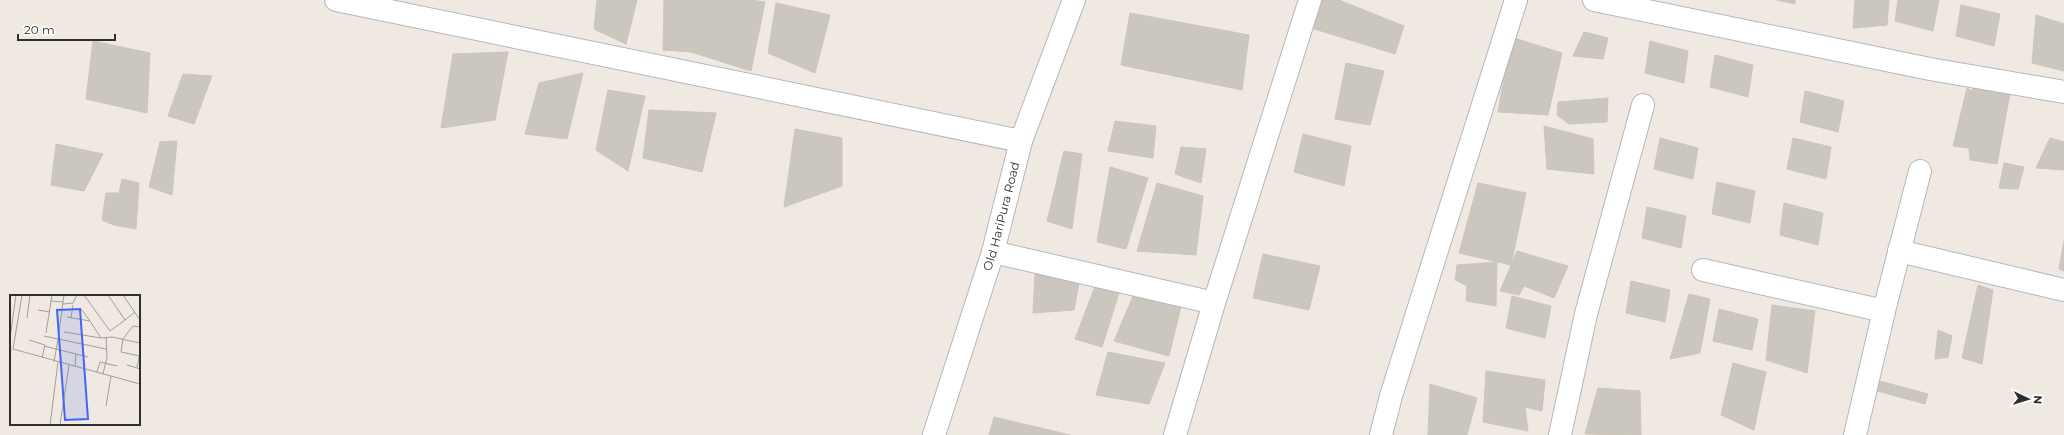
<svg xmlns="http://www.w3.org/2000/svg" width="2064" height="435" viewBox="0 0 2064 435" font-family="Montserrat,sans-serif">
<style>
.building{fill:#cbc7bf;stroke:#cbc5ba}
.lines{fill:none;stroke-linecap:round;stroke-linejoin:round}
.street-casing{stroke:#b4b7c1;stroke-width:24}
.street{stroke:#fff;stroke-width:22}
.labels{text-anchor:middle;stroke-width:3;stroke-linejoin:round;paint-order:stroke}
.street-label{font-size:12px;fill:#2e2e2e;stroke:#fff}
.inset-road{fill:none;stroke:#a29e99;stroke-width:1}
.view{fill:#4264fb;fill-opacity:0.15;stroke:#4264fb;stroke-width:2}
.inset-edge{fill:none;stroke:#2e2e2e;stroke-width:2}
</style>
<rect width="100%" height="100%" fill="#efe9e1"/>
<!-- building -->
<path class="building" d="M597,0H637L626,44L594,29Z
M664,0H708L691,52L663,50Z
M708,0H751L765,2L751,71L691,52Z
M1312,0H1339L1404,26L1395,54L1305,26Z
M1777,0H1795V4Z
M1855,0H1889L1887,25L1853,28Z
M1898,0H1939L1933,31L1895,21Z
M776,3L830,15L815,73L768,53Z
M1961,5L2000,14L1994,46L1956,36Z
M1130,13L1249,35L1242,90L1121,65Z
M2036,15L2064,24V71L2032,63Z
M1584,32L1608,38L1603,59L1573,56Z
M1511,37L1562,53L1548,115L1498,112Z
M93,41L150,53L147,113L86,99Z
M1650,41L1688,51L1684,83L1645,73Z
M508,52L495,120L441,128L453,54Z
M1715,55L1753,65L1748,97L1710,87Z
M1346,63L1384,71L1370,125L1335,119Z
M583,73L567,139L525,134L539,83Z
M183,74L212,76L194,124L168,116Z
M1977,78L2011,88L1997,164L1970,160L1969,148L1953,146L1967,88L1972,91Z
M608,90L645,96L628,171L596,150Z
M1805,91L1844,101L1838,132L1800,122Z
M1608,98L1607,122L1569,124L1557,115L1558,102Z
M649,110L716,113L702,172L643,158Z
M1115,121L1156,126L1153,158L1108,151Z
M1544,126L1593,139L1594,174L1547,169Z
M795,129L842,138V186L784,207Z
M1303,134L1351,146L1344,186L1294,172Z
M1660,138L1698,148L1693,179L1654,169Z
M1793,138L1831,147L1826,179L1787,169Z
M2050,138L2064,142V170L2036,168Z
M177,141L172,195L149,187L160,142Z
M56,144L103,154L84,191L51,185Z
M1181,147L1206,149L1201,183L1175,174Z
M1064,151L1082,154L1072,229L1047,221Z
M2004,163L2024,167L2018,189L1999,188Z
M1110,167L1148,178L1126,249L1097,242Z
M122,179L139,183L136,229L114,225L102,220L106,193H119Z
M1717,182L1755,191L1750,223L1712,214Z
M1157,183L1203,196L1196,255L1137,251Z
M1478,183L1526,193L1511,265L1459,253Z
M1784,203L1823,213L1818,245L1780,235Z
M1647,207L1686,216L1681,248L1642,238Z
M2064,241V271L2059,269Z
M1517,251L1568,266L1554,298L1524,286L1519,295L1500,291Z
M1263,254L1320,266L1309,310L1253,298Z
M1497,262L1496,306L1466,301L1467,286L1455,280L1457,265Z
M1035,274L1079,283L1074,310L1033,313Z
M1631,281L1670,290L1665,322L1626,313Z
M1096,284L1119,293L1102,347L1075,339Z
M1978,285L1993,290L1982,364L1962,358Z
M1134,294L1181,307L1169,356L1114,341Z
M1689,294L1710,299L1700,353L1670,359Z
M1512,296L1551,306L1545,338L1506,328Z
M1772,305L1815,311L1807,373L1766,360Z
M1719,309L1758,319L1752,350L1713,341Z
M1938,330L1952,336L1948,357L1935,359Z
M1108,352L1165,363L1149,404L1096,395Z
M1733,363L1766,372L1754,430L1721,415Z
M1486,371L1545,380L1542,411L1525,407L1528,431L1483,422Z
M1876,380L1928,394L1925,404L1870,389Z
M1430,384L1477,398L1467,435H1428Z
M1598,388L1640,391L1641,435L1585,434Z
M994,417L1070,435H989Z"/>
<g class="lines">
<!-- street casing -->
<g class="street-casing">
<g id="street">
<path d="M336,0L1021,141"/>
<path d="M1594,0L1930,69L2064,92"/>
<path d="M1899,251L2064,290"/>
<path d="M993,252L1214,303"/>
<path d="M1703,270L1884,311"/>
<path id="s1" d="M934,435L993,252L1021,141L1074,0"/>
<path d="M1175,435L1214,303L1310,0"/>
<path d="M1381,435L1391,396L1516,0"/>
<path d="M1560,435L1586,314L1643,105"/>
<path d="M1855,435L1884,311L1920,171"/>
</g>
</g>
<!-- street -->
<use href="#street" class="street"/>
</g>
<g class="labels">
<!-- street labels -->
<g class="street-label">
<text dy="4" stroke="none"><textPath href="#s1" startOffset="229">Old HariPura Road</textPath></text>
</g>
</g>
<!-- overview -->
<g transform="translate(10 295)">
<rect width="130" height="130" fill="#efe9e1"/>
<path class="inset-road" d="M12,0L3,54L130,89M54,0L48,44L96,54M74,0L100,36L115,25M98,0L115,25L125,17M113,0L130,25M41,6L53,7M53,9L63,8L67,0M71,14L80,26M28,15L40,17M57,22L80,26L91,43M17,23L20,0M61,23L63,10M130,32L123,31L119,36L113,44L111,57L130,61M54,37L91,43L102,42L130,48M36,38L42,0M34,41L48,44L44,67M0,43L6,0M19,45L35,50L32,63M34,51L78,62M0,66L1,54M117,70L130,74M65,71L66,59M127,73L130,57M87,77L90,67L107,71M93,79L97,62L96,42M96,111L101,81M40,130L48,67M50,130L59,70"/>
<path class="view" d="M70,14L78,124L55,125L47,15Z"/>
<rect width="130" height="130" class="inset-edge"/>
</g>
<!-- north arrow -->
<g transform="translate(2028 399) rotate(94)" stroke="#ffffff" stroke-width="3" paint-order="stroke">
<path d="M0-3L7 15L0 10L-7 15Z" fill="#2e2e2e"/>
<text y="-6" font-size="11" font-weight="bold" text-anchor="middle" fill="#2e2e2e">N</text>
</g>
<!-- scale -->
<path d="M18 34v6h97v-6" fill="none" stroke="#2e2e2e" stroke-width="2"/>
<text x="24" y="34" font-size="12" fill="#2e2e2e" stroke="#ffffff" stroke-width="3" paint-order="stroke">20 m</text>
</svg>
